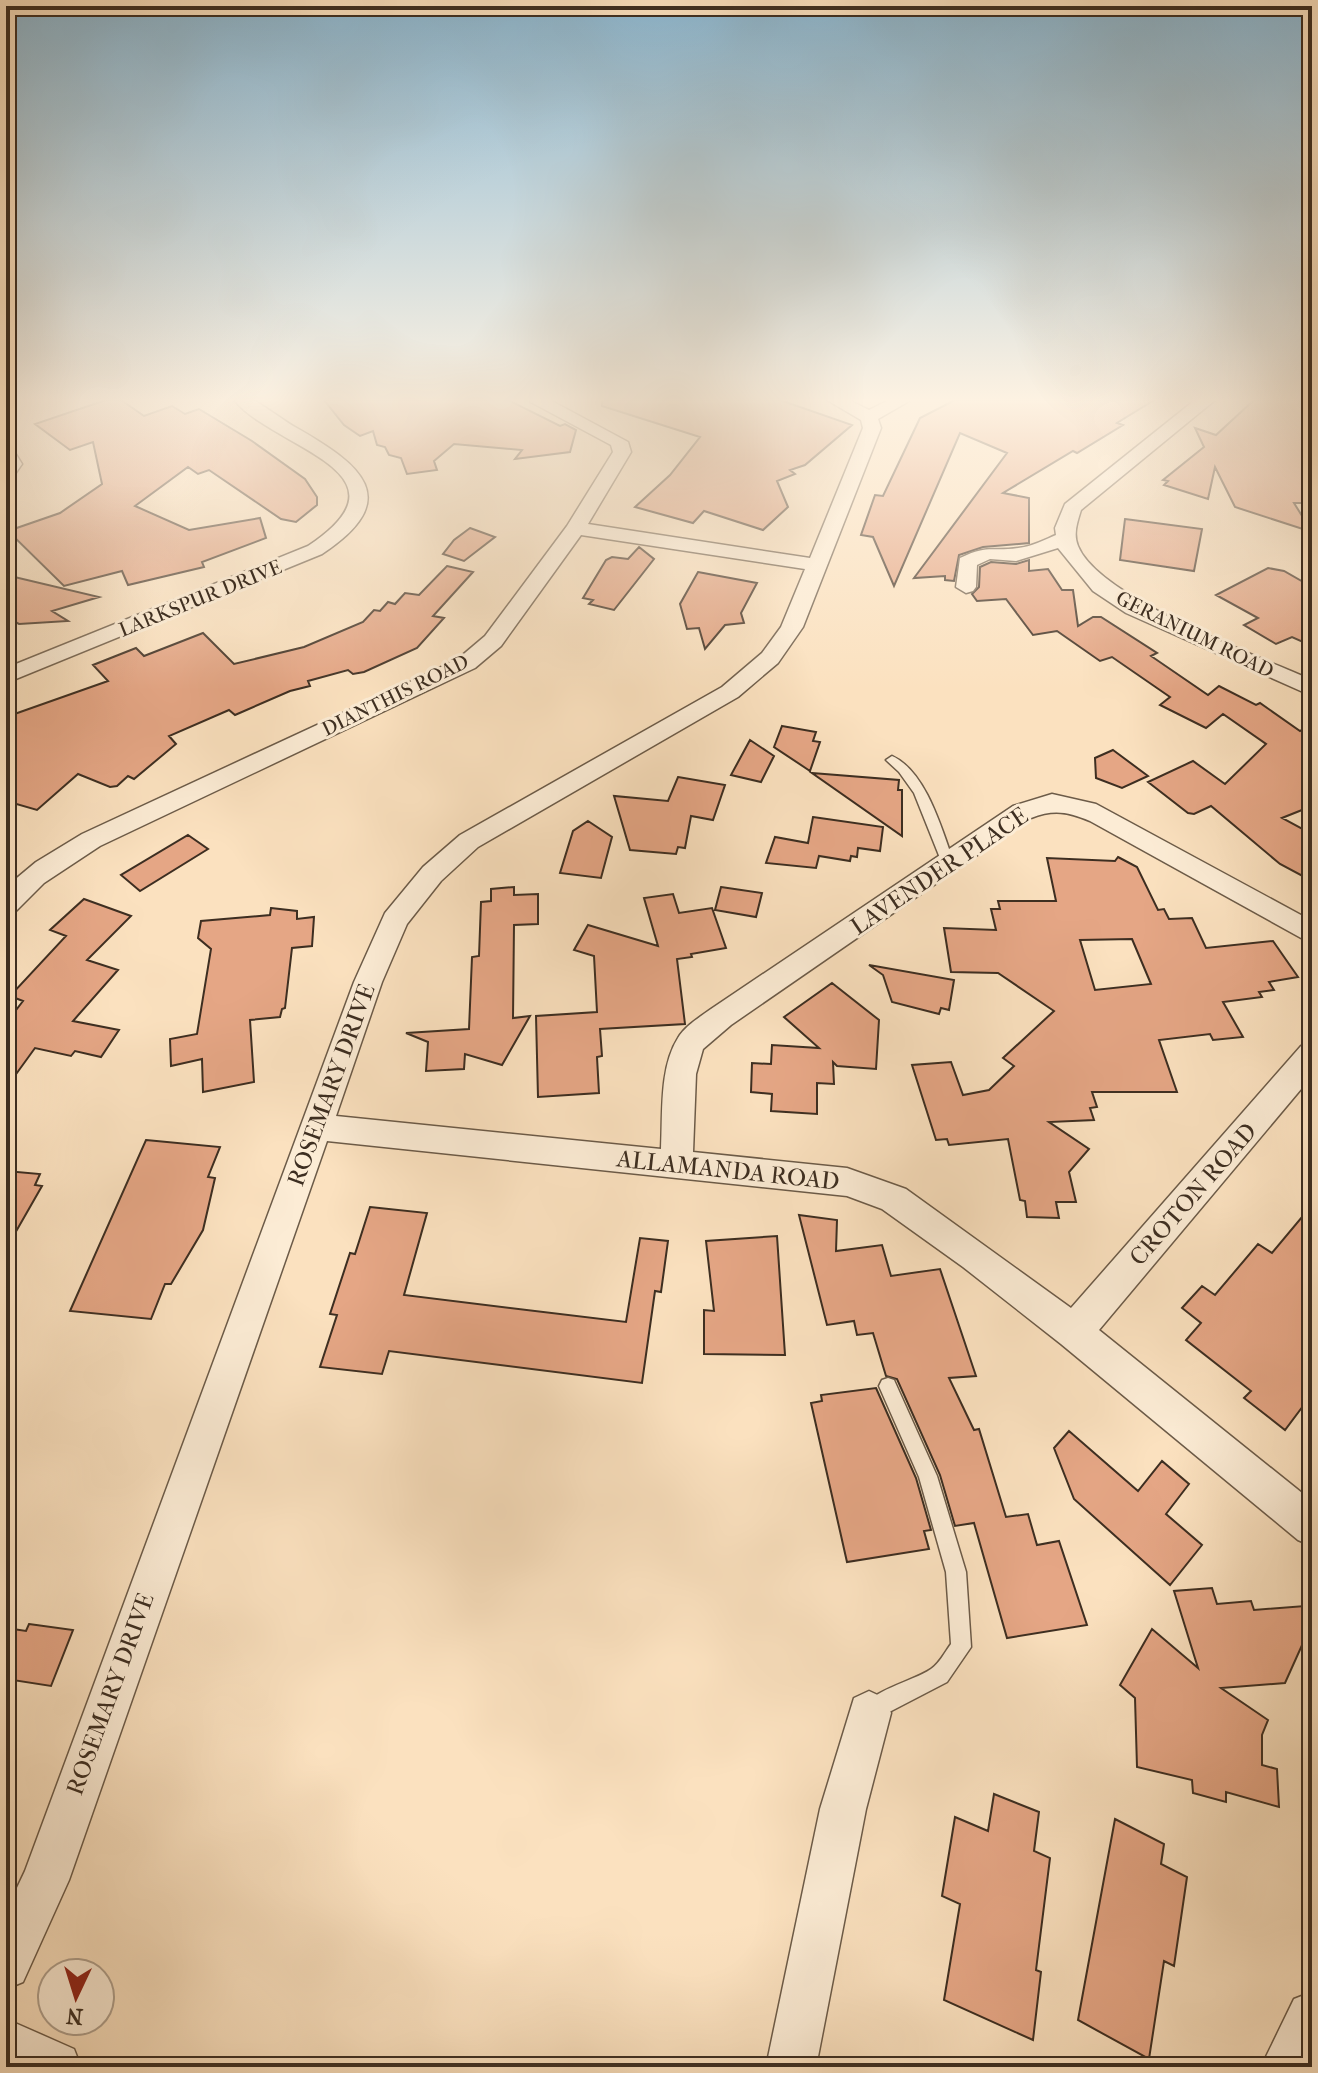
<svg xmlns="http://www.w3.org/2000/svg" width="1318" height="2073" viewBox="0 0 1318 2073" font-family="'IM FELL French Canon',serif">
<style>
.building{fill:#e5a685;stroke:#3d2e21;stroke-width:2;fill-rule:evenodd}
.lines{fill:none;stroke-linecap:round;stroke-linejoin:round}
.lane-casing{stroke:#6c5b48;stroke-width:3}
.street-casing{stroke:#6c5b48;stroke-width:3}
.lane{fill:#fcecd5;fill-rule:evenodd}
.street{fill:#fcecd5;fill-rule:evenodd}
.labels{text-anchor:middle;stroke-width:6;stroke-linejoin:round;paint-order:stroke}
.far-street-label{font-size:20px;fill:#3d2e21;stroke:#fcecd5}
.street-label{font-size:24px;fill:#3d2e21;stroke:#fcecd5}
</style>
<rect width="100%" height="100%" fill="#fbe1bf"/>
<filter id="stains"><feTurbulence type="fractalNoise" baseFrequency=".0025" numOctaves="4"/><feColorMatrix values="0 0 0 0 .2 0 0 0 0 .09 0 0 0 0 .02 0 0 0 .5 -.17"/></filter>
<radialGradient id="worn" r=".72"><stop offset=".6" stop-color="#630" stop-opacity="0"/><stop offset="1" stop-color="#630" stop-opacity=".3"/></radialGradient>
<!-- building -->
<path class="building" d="M106,400H121L144,416L172,406L185,414L199,409L252,441L305,479L317,497V505L296,522L281,519L209,470L198,474L188,467L135,506L189,530L260,518L266,538L202,562L204,567L128,585L122,571L64,586L8,531L60,513L102,484L93,442L70,450L35,424Z
M324,400H508L560,426L565,424L576,430L570,452L515,459L522,450L454,444L434,461L437,470L407,474L401,458L389,455L385,447L377,445L373,431L360,436L344,425Z
M602,400H780L852,425L805,465L790,470L795,474L777,481L788,507L763,530L704,511L693,523L635,507L670,475L700,437L602,406Z
M955,400H1154L1117,423L1123,425L1077,453L1073,451L1003,493L1029,498V543L983,547L959,555L954,581L945,580V576L914,578L1007,453L960,433L894,586L873,537L861,535L875,495L883,496L920,418Z
M1254,400H1297L1312,404V503H1294L1312,532L1235,507L1215,467L1208,499L1164,485L1168,481L1163,480L1204,447L1195,428L1216,435Z
M1125,519L1202,529L1194,571L1120,560Z
M470,528L495,537L464,561L443,554L454,540Z
M639,547L654,559L614,610L589,604L593,600L583,598L606,560L612,557L628,559Z
M1029,560V571L1048,569L1062,590H1073L1078,626L1093,617H1101L1157,653L1151,656L1208,695L1219,686L1256,705L1260,703L1300,731L1312,723V806L1282,818L1312,834V881L1280,864L1211,806L1194,814L1188,813L1148,782L1193,761L1225,784L1266,744L1223,714L1206,728L1160,705L1170,697L1112,657L1100,661L1057,631L1033,635L1006,599L977,601L972,594L979,587L980,567L991,562L1016,564Z
M447,566L473,572L433,616L444,618L417,648L364,672L353,674L348,670L308,681L310,686L290,691L235,715L229,710L169,736L176,744L134,779L128,776L117,786L110,787L78,774L37,810L6,801V717L108,681L93,665L136,648L144,656L203,633L234,664L304,647L363,622L374,610L380,611L388,602L395,604L405,593L419,595Z
M1268,568L1284,571L1312,587V646L1292,637L1276,644L1244,625L1258,618L1216,595Z
M698,572L757,583L741,613L744,623L725,625L705,649L699,628L687,629L680,604Z
M6,575L99,597L52,611L68,621L19,624L6,617Z
M782,726L816,732L813,741L820,742L810,771L774,747Z
M750,740L774,756L761,782L731,775Z
M1113,750L1148,776L1122,788L1096,778L1095,758Z
M812,773L899,780L898,790H902V836Z
M678,777L725,785L713,820L691,816L685,848L678,847L676,854L630,850L614,796L668,801Z
M813,817L883,827L880,851L858,848L857,857L851,856L850,861L819,856L816,868L766,863L775,837L808,843Z
M588,821L612,837L601,878L560,873L573,831Z
M188,835L208,849L140,891L121,875Z
M1118,857L1137,867L1158,910L1164,909L1169,919L1192,918L1206,948L1273,941L1298,977L1269,982L1274,990L1259,992L1262,997L1223,1002L1243,1037L1213,1040L1210,1034L1159,1040L1177,1092H1092L1097,1107L1090,1108L1094,1120L1049,1122L1089,1149L1069,1172L1076,1202H1056L1059,1218L1027,1217L1025,1201L1020,1200L1008,1139L949,1145L947,1139L936,1140L912,1065L951,1062L963,1095L989,1090L1014,1066L1003,1058L1054,1011L998,973L951,972L944,928L996,930L991,909H1000L998,901H1056L1047,858L1115,861ZM1132,939L1151,984L1095,990L1080,940Z
M514,887V895L538,894V924L514,925L513,1018L530,1016L502,1065L465,1054L464,1069L426,1071L428,1042L406,1033L469,1029L472,957L479,956L481,902L491,901V889Z
M721,887L762,893L756,917L715,910Z
M673,894L679,913L712,908L726,948L691,954L692,957L677,959L685,1024L600,1029L602,1056L597,1057L599,1093L538,1097L536,1016L597,1012L594,956L574,950L588,925L658,946L644,898Z
M84,899L131,916L87,960L118,970L73,1021L119,1030L101,1057L75,1051L71,1056L35,1048L6,1088V1023L23,1001L10,996L66,936L50,930Z
M271,908L297,911V919L314,917L312,946L292,948L285,1008L282,1009L280,1017L250,1020L254,1082L203,1092L202,1059L171,1066L170,1039L197,1034L211,949L198,938L201,921L270,915Z
M869,965L954,980L949,1010L941,1008L939,1014L892,1002L883,975Z
M832,983L879,1020L876,1069L837,1066L833,1062L834,1084L817,1083V1114L771,1111L772,1094L751,1092L752,1063L771,1064L772,1045L819,1048L784,1017Z
M146,1140L220,1147L208,1177L215,1178L203,1230L171,1284H165L151,1319L70,1311Z
M6,1171L40,1174L35,1185L42,1186L6,1249Z
M1312,1205V1394L1285,1430L1244,1398L1251,1391L1186,1340L1201,1323L1182,1308L1202,1286L1215,1295L1258,1244L1272,1253Z
M370,1207L427,1213L404,1295L626,1322L640,1238L668,1241L661,1292L655,1291L642,1383L389,1351L382,1374L320,1367L337,1315L330,1314L350,1253L355,1254Z
M799,1215L837,1220L836,1251L882,1245L891,1276L940,1269L976,1376L949,1378L974,1430L979,1429L1006,1517L1028,1514L1037,1545L1059,1541L1087,1625L1007,1638L974,1523L955,1526L940,1475L897,1379L886,1376L873,1333L857,1335L854,1321L827,1325Z
M777,1236L785,1355L704,1354V1310L714,1311L706,1241Z
M876,1388L916,1478L931,1530L924,1531L929,1549L847,1562L811,1403L822,1401L821,1395Z
M1069,1431L1138,1491L1162,1461L1189,1484L1166,1514L1202,1545L1170,1585L1074,1499L1054,1448Z
M1212,1588L1217,1604L1251,1601L1254,1610L1305,1606L1312,1623L1285,1683L1221,1688L1268,1720L1262,1735V1765L1277,1769L1279,1807L1226,1792V1802L1193,1793L1192,1780L1137,1767L1135,1698L1120,1685L1152,1629L1198,1668L1174,1591Z
M29,1624L73,1630L51,1686L6,1679V1628L26,1631Z
M994,1794L1039,1812L1034,1851L1050,1858L1036,1970L1041,1972L1033,2040L944,2000L960,1904L942,1896L955,1817L988,1831Z
M1115,1819L1164,1844L1161,1864L1187,1877L1174,1966L1164,1961L1149,2059L1078,2020Z"/>
<g class="lines">
<!-- lane casing -->
<g class="lane-casing">
<path id="lane" d="M892,756C926,771 942,830 954,863L952,866H944L942,863L914,793L899,772L886,760Z
M888,1378L894,1380L937,1476L966,1572L971,1647L947,1682L870,1722L863,1719L860,1712C869,1690 912,1682 931,1669C939,1664 945,1652 951,1644L946,1572L919,1477L879,1386L882,1380Z"/>
</g>
<!-- street casing -->
<g class="street-casing">
<path id="street" d="M234,400C239,400 249,398 253,400C260,403 286,422 295,427C362,465 405,499 322,554L6,683V668L308,546C420,472 274,449 234,400Z
M527,400H550L628,442L631,452L588,524L810,558L863,428L861,420L827,400H849L869,410L889,400H911L878,419L881,428L803,627L778,663L738,697L478,847L441,881L407,924L382,982L336,1116L661,1149C663,1114 659,1068 678,1038C685,1026 700,1017 711,1009L1013,806L1052,794L1096,804L1312,921V944L1090,821C1068,812 1054,809 1031,818L731,1025L703,1049L696,1074L693,1152L847,1168L906,1189L1071,1308L1301,1046L1312,1043V1076L1099,1330L1312,1501V1546L1298,1540L1061,1344L963,1267L882,1209L847,1196L327,1141L69,1880L23,1982L6,1989V1911L25,1871L354,982L385,913L423,867L460,835L722,687L762,653L781,627L805,569L581,535L501,646L475,668L100,846L44,883L16,911L6,914V887L36,862L82,834L429,673L459,658L485,636L567,526L613,452L611,445Z
M1195,400H1215L1081,510C1077,523 1073,534 1078,546C1099,598 1258,656 1312,680V696L1126,613L1093,591L1058,548L1016,561L990,559L977,565L976,587L973,591L966,593L956,587L960,558C989,544 990,552 1018,548C1031,547 1044,540 1056,535L1055,528L1065,504Z
M6,447L12,448L22,464L13,477L6,479Z
M869,1691L884,1698L891,1713L866,1809L816,2067H766L820,1809L854,1698Z
M1312,1992V2067H1261L1294,1999Z
M6,2019L74,2049L81,2067H6Z"/>
</g>
<!-- lane -->
<use href="#lane" class="lane"/>
<!-- street -->
<use href="#street" class="street"/>
</g>
<!-- sky -->
<linearGradient id="sky" x2="0" y2="1"><stop stop-color="#8bb8d3"/><stop offset="0.58" stop-color="#fdf2e2"/><stop offset="1" stop-color="#fdf2e2" stop-opacity="0"/></linearGradient>
<rect width="1318" height="690" fill="url(#sky)"/>
<g class="labels">
<!-- far-street labels -->
<g class="far-street-label">
<text transform="translate(200 598) rotate(-22)" y="7">LARKSPUR DRIVE</text>
<text transform="translate(1195 634) rotate(26)" y="7">GERANIUM ROAD</text>
<text transform="translate(395 695) rotate(-26)" y="7">DIANTHIS ROAD</text>
</g>
<!-- street labels -->
<g class="street-label">
<text transform="translate(939 871) rotate(-34)" y="8">LAVENDER PLACE</text>
<text transform="translate(331 1085) rotate(-70)" y="8">ROSEMARY DRIVE</text>
<text transform="translate(728 1170) rotate(6)" y="8">ALLAMANDA ROAD</text>
<text transform="translate(1193 1194) rotate(-49)" y="8">CROTON ROAD</text>
<text transform="translate(110 1694) rotate(-70)" y="8">ROSEMARY DRIVE</text>
</g>
</g>
<!-- margin -->
<rect width="1318" height="2073" fill="none" stroke="#fbe1bf" stroke-width="32"/>
<rect x="8" y="8" width="1302" height="2057" fill="none" stroke="#3d2e21" stroke-width="4"/>
<rect x="16" y="16" width="1286" height="2041" fill="none" stroke="#3d2e21" stroke-width="2"/>
<!-- north arrow -->
<g transform="translate(76 1997) rotate(184)"><circle r="38" fill="#fcecd5" stroke="#b0a08d" stroke-width="2"/>
<path d="M0-6L14 30L0 20L-14 30Z" fill="#8f2418"/>
<text y="-12" font-size="22" font-weight="bold" text-anchor="middle" fill="#3d2e21">N</text>
</g>
<rect width="100%" height="100%" filter="url(#stains)"/>
<rect width="100%" height="100%" fill="url(#worn)"/>
</svg>
